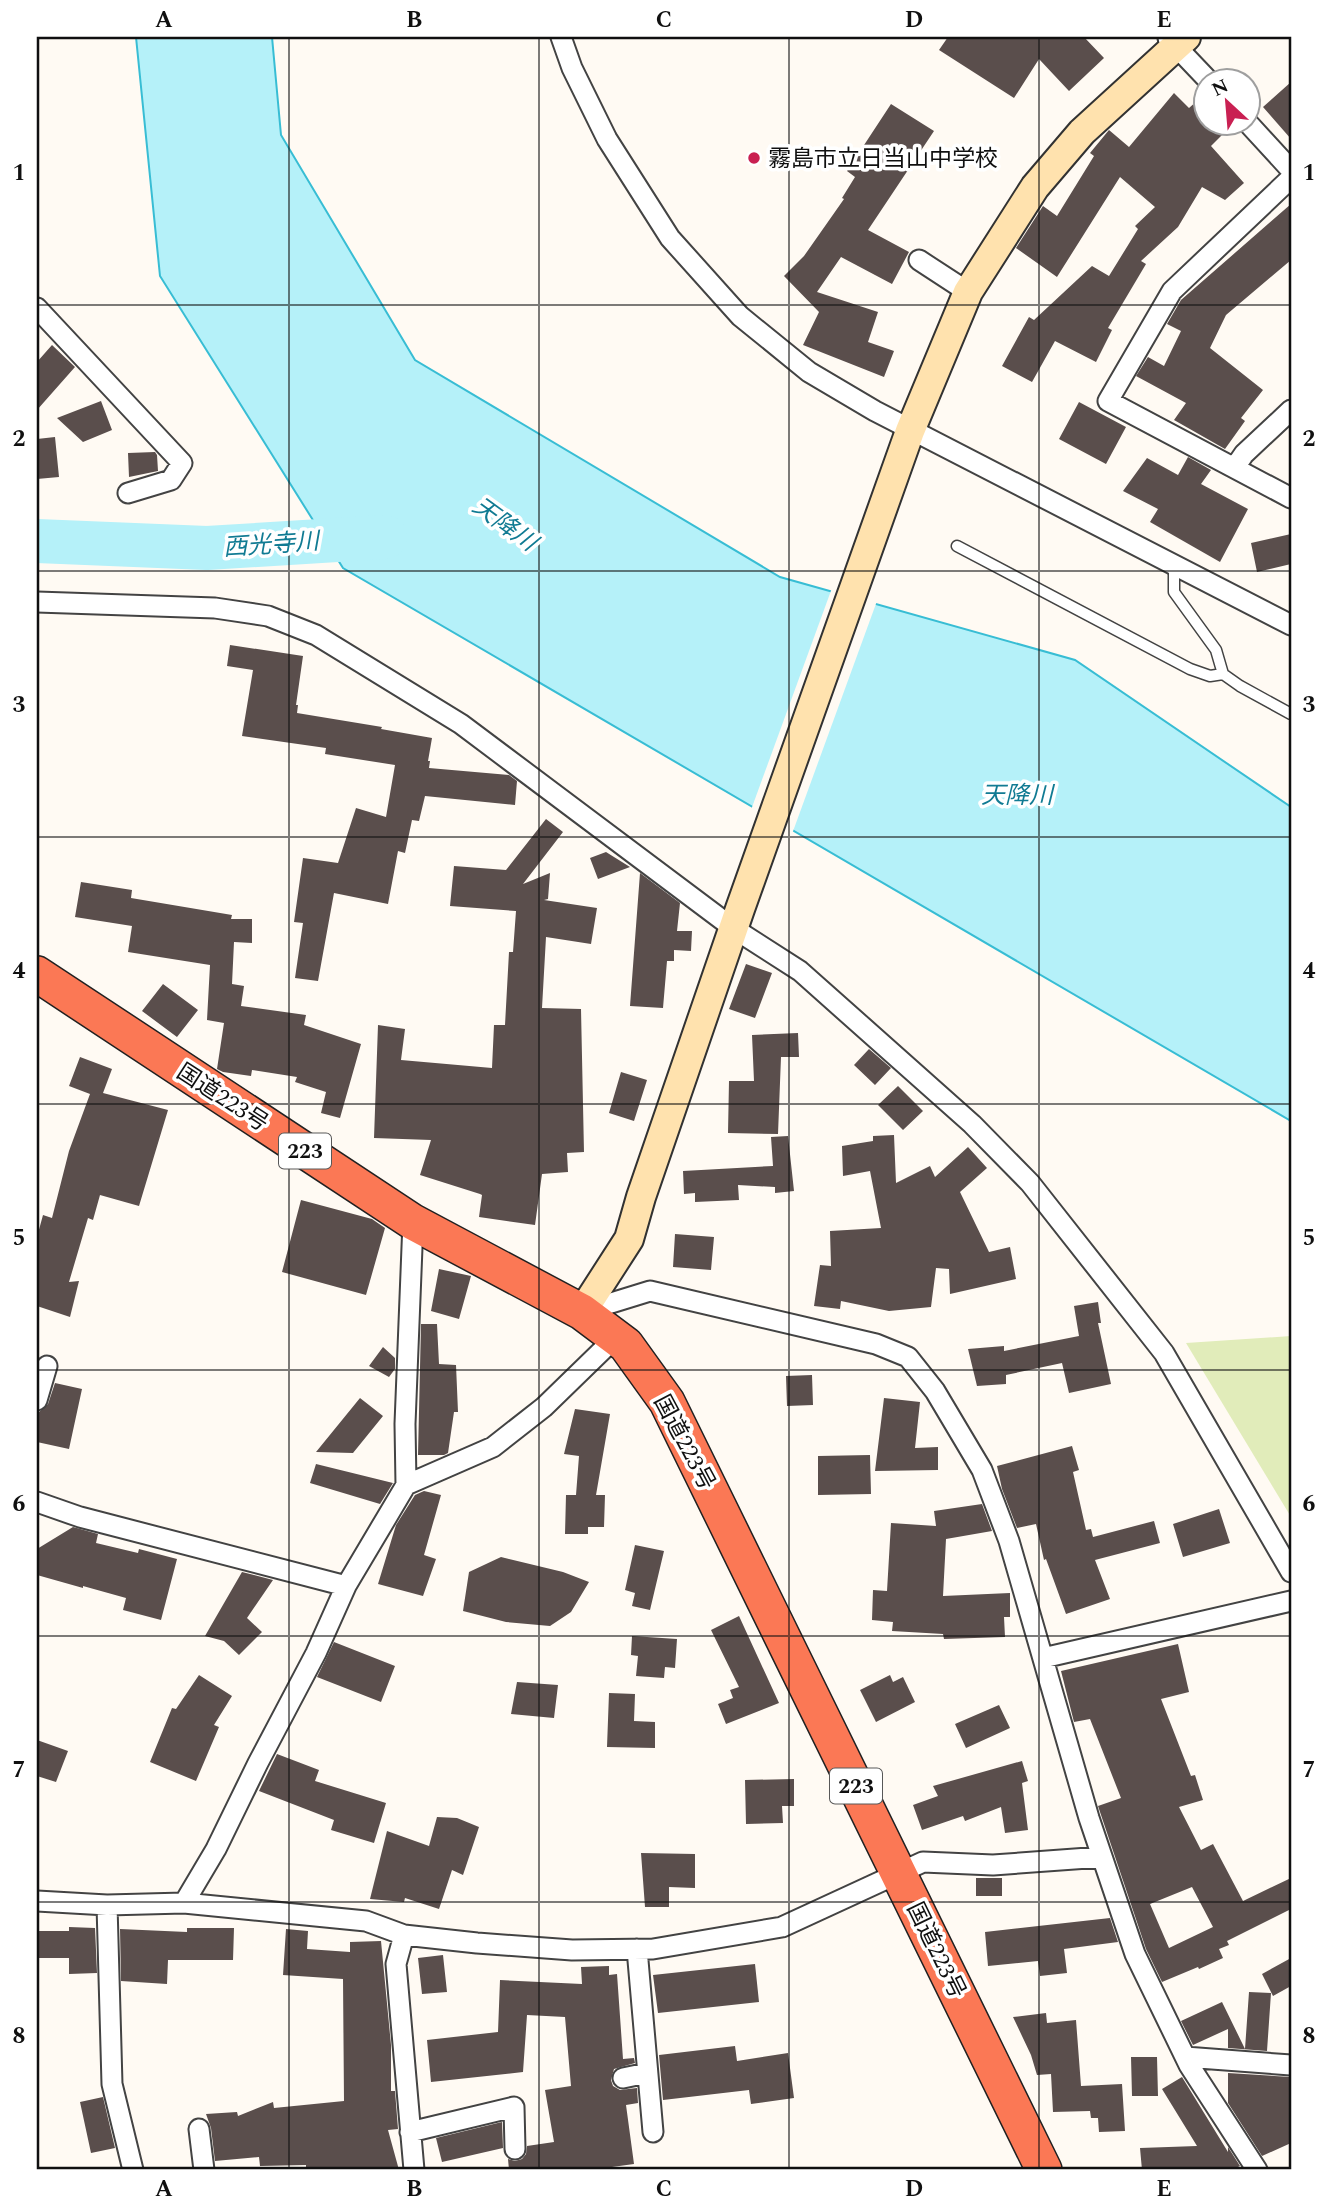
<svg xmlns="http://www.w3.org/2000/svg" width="1328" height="2207" viewBox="0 0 1328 2207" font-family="Spectral,'Noto Sans JP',serif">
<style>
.green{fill:#e1ecba}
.water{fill:#b5f1f9;stroke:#38bdd4;stroke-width:2}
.pier{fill:#fffaf3}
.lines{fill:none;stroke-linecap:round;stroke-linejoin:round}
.river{stroke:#b5f1f9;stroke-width:44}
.building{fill:#5a4e4c;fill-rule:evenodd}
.lane-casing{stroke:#434343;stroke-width:13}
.street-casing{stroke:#434343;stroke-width:23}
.secondary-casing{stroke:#323232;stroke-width:32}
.highway-casing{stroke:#212121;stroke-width:38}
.lane{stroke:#fff;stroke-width:10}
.street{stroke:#fff;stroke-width:19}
.secondary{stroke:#ffe2ae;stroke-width:28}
.highway{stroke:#fb7855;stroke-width:35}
.grid{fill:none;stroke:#101010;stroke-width:2;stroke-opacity:0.55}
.poi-dot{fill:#c92052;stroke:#fff;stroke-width:2.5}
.labels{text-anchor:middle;stroke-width:7;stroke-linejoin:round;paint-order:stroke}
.shield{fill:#fff;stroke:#585858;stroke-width:2}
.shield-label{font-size:21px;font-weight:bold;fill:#101010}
.poi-label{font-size:23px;fill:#101010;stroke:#fff;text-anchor:start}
.street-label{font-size:23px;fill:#101010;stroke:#fff}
.water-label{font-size:24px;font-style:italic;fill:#117b93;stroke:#fff}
.neatline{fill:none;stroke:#101010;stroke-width:2.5}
.grid-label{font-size:23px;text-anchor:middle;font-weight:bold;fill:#101010}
</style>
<rect width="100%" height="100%" fill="#fffaf3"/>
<!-- green -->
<path class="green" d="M1291,1336V1517L1186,1343Z"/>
<!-- water -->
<path class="water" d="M136,37H272L281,135L415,360L780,577L1075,660L1291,807V1121L343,568L160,276Z"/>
<!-- pier -->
<path class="pier" d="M832,588L877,601L792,834L751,810Z"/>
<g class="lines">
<!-- river -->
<path class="river" d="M37,541L207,548L385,537"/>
</g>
<!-- building -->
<path class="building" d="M948,37H1084L1104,58L1069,91L1039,59L1014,98L939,50Z
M1291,82V139L1263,107Z
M1174,93L1189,108L1206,93V122H1235L1211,146L1244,183L1225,200L1202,187L1178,227L1141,261L1146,264L1108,328L1112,330L1096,362L1055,341L1032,382L1002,366L1029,317L1034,320L1092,266L1109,276L1138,229L1135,226L1155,207L1120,177L1057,277L1016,248L1043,206L1057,216L1094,156L1090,153L1109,130L1129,147Z
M891,104L934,131L868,230L909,252L892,284L841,257L817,292L878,312L868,342L894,351L884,377L803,345L819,312L784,276L804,256L844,199L842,198L855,177L847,171Z
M1291,204V260L1226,315L1210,348L1263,390L1241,418L1245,421L1225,449L1174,420L1186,403L1136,376L1148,357L1164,366L1181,331L1167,324L1181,300Z
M52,345L75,367L37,410V362Z
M101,401L112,430L83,442L57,418Z
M1079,402L1126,427L1106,464L1059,439Z
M55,437L59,477L37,479V439Z
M155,452L157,455L158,471L129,477L128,453Z
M1188,457L1211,470L1201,484L1248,509L1220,562L1150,522L1158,509L1123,491L1147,458L1178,475Z
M1291,534V564L1257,572L1251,543Z
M230,645L303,656L296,705H298L297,713L382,727L381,729L432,738L428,761H430L429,768L509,775L517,781L515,805L425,796L419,821L412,820L405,853L398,851L388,904L334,893L318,981L295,978L303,923L294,922L303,858L338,863L356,808L386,817L395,765L325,754L326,748L242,736L253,670L227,666Z
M546,819L563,832L523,884L550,873L548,899L544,900L597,908L591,944L546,937L542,1008L581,1009L584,1152L567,1153L568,1172L542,1174L535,1225L479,1217L482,1195L480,1194L420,1175L431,1140L374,1138L378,1025L405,1029L401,1060L492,1068L494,1025H505L509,952H513L516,911L450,906L454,866L506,870Z
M606,852L630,867L598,879L590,858Z
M640,873L680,903L677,931H692L691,951L674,950V961H667L663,1008L630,1006Z
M81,882L132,890L131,898L232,915L231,919H252V943L234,942L232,984L244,986L241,1006L306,1015L304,1025L361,1044L340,1118L321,1113L326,1092L295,1082L297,1077L252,1070L251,1076L223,1072L217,1069L224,1023L207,1020L210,965L128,952L132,926L75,917Z
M746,964L772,973L755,1018L729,1009Z
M163,984L198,1010L177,1037L142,1011Z
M798,1033L799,1057H781L778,1134L728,1133L729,1081H754L752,1035Z
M869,1049L891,1068L875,1085L854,1065Z
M80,1057L112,1069L103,1093L168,1110L139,1206L100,1195L93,1220L88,1218L69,1282L79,1281L70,1317L37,1306V1237L43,1215L52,1218L69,1151L90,1094L69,1086Z
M621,1072L647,1080L634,1121L609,1113Z
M898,1086L923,1111L903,1130L878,1105Z
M894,1135L896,1183L930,1166L935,1177L968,1147L987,1168L960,1192L989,1252L1010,1247L1016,1279L950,1294L949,1269L936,1268L931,1307L889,1311L841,1301L840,1309L814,1306L820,1265L831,1266L830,1231L881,1228L870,1171L843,1176L842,1146L873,1141V1136Z
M788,1136L794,1191L775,1193V1187L738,1185L739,1200L695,1202V1193L684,1194L683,1171L773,1166L771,1137Z
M301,1200L372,1219L385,1228L366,1295L282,1272Z
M675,1234L714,1237L711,1270L673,1267Z
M439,1269L471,1276L459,1319L431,1311Z
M1098,1302L1101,1323H1098L1111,1384L1069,1393L1062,1363L1006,1375V1384L977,1386L968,1349L1004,1346V1351L1079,1336L1074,1306Z
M421,1324H437L439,1364L456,1365L458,1412H454L448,1453L444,1455H418Z
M383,1347L395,1358V1369L389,1377L369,1366Z
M812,1375L813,1405L787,1406L786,1376Z
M55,1383L82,1389L69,1449L37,1442L39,1412L48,1404Z
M360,1398L383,1416L353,1453L316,1452Z
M884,1398L920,1402L915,1448L938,1447V1470L875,1471Z
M575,1409L610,1414L596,1495H605L604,1527H588V1534H565L566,1495H576L579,1456L564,1454Z
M1072,1446L1079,1470L1073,1472L1086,1530L1091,1529L1093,1537L1154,1521L1160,1543L1095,1560L1110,1599L1066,1614L1046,1559L1044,1560L1036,1524L1017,1528L1002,1489L997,1466Z
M870,1455L871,1494L818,1495V1456Z
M316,1464L393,1483L380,1504L310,1483Z
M424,1491L441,1495L424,1555L436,1559L423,1596L378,1584L396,1525L415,1495Z
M982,1504L992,1531L946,1539L943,1596L1010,1593V1617H1004L1005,1637L944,1639L943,1634L892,1631L893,1622L872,1620L873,1590L887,1591L891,1523L936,1526L934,1511Z
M1219,1509L1230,1543L1183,1557L1173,1524Z
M73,1527L98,1534L96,1543L138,1553L139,1549L177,1559L161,1620L123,1610L126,1598L83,1586V1588L37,1575V1549Z
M635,1545L664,1551L650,1610L632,1606L635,1593L625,1590Z
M501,1557L563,1572L589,1582L571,1612L550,1626L506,1622L463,1611L469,1572Z
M242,1572L273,1580L247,1618L262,1632L239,1655L224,1641L205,1636Z
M739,1616L779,1703L726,1724L718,1704L733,1698L730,1690L739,1687L711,1630Z
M632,1636L677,1639L675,1668L665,1667L664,1678L636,1676L638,1656L631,1655Z
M334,1642L395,1666L381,1702L317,1677Z
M1178,1644L1189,1692L1161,1699L1191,1776L1195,1775L1203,1800L1179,1807L1201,1850L1213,1844L1243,1901L1291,1878V1909L1227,1941L1229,1945L1219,1949L1223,1958L1199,1969L1198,1967L1162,1982L1146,1949L1098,1806L1121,1798L1090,1719L1074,1722L1061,1671ZM1192,1887L1213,1927L1169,1948L1150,1904Z
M199,1675L232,1696L214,1725L219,1727L196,1781L150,1762L172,1708L176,1709Z
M890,1675L893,1682L903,1677L915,1702L876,1722L860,1690Z
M517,1682L558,1685L554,1718L511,1714Z
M609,1693L635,1694L634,1721L655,1722V1748L607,1747Z
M999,1705L1010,1728L966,1748L955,1724Z
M37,1740L68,1751L56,1782L37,1776Z
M277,1754L319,1770L315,1781L386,1803L374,1843L331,1830L334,1820L259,1791Z
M1022,1761L1028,1781L1022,1783L1028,1830L1005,1833L1001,1807L965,1821L963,1816L922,1830L913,1805L938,1796L933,1786Z
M794,1779V1806H782L783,1823L746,1824L745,1780Z
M437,1817L457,1818L479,1827L463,1875L452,1870L439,1909L405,1898L404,1902L370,1899L387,1831L429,1846Z
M641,1853L695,1854V1888L669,1887V1907H645Z
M976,1878H1002V1896H976Z
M1110,1918L1118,1942L1064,1949L1067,1973L1040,1976L1038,1961L988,1966L985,1932Z
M69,1927L95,1928L97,1973L69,1974V1958H37V1931H69Z
M187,1928H234L233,1960H168L167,1984L121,1981L120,1929L187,1932Z
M286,1929L308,1931L307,1949L350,1952V1942L381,1941L391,2045V2091H395L398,2129L388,2130L399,2170H306V2165L260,2166L259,2157L215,2161L211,2128L206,2114L237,2112L238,2116L273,2102L274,2108L344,2101L343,1979L283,1975Z
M443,1955L447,1992L422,1994L418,1958Z
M1291,1958V1986L1273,1996L1262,1974Z
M755,1964L759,2002L658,2013L653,1975Z
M609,1966V1975L617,1974L623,2059L634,2058L635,2063L614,2069L611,2080L613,2086L620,2090L637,2088L638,2103L626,2105L634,2164L590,2170H509L508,2159L515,2161L522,2159L526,2154L527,2146L554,2142L545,2090L571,2086L565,2017L527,2015L523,2072L431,2082L427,2040L498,2032L500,1980L582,1984L581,1967Z
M1249,1992L1271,1993L1267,2051L1228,2048V2029L1193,2045L1181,2021L1222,2002L1245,2049Z
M1046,2013L1047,2023L1076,2020L1081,2086L1122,2084L1125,2131L1099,2132L1098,2118H1091L1090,2111L1053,2112L1051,2074L1037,2075L1031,2055L1013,2017Z
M735,2046L737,2061L788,2053L794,2098L751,2104L749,2090L663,2100L659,2055Z
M1131,2057H1157L1158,2096H1132Z
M1228,2073L1291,2077V2143L1262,2156L1228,2103Z
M1182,2077L1228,2152V2147L1240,2166L1236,2168L1237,2170H1142L1140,2148L1197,2146L1162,2089Z
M103,2097L115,2148L91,2153L80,2102Z
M502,2122L503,2148L442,2162L436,2138Z"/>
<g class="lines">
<!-- lane casing -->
<g class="lane-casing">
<path id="lane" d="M957,546L1190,669L1210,676L1223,674L1240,686L1291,714
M1174,565V592L1216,650L1223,674"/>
</g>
<!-- street casing -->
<g class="street-casing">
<path id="street" d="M561,37L572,68L607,139L670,238L740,316L809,372L875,411L1291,625
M1168,38L1208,80
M1247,122L1291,170
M1291,178L1172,291L1108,401L1291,498
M919,260L968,292
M37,308L182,463L171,480L128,493
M1235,467L1244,454L1291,410
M37,602L215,608L268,616L316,635L461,724L733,928L800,971L972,1124L1030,1183L1164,1353L1291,1572
M582,1312L650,1291L876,1344L908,1357L935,1391L982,1470L1009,1541L1089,1818L1135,1954L1189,2065L1257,2170
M37,1400L47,1366
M406,1485L493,1447L544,1407L617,1336
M37,1502L80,1517L346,1586
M1043,1658L1291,1601
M37,1901L107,1905L184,1903L366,1921L404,1935L477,1943L572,1950L653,1949L782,1927L923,1862L993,1865L1102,1857
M184,1903L216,1849L258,1763L316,1653L346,1586L406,1485L405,1424L413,1222
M107,1905L112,2084L133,2170
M404,1935L396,1964L414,2170
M637,1949L653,2132
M1185,2057L1291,2065
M623,2078L647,2073
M199,2129L204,2170
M410,2132L514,2107L515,2149"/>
</g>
<!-- secondary casing -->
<g class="secondary-casing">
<path id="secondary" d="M582,1312L629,1239L641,1197L740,909L910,431L968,292L1035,187L1082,132L1186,37"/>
</g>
<!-- highway casing -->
<g class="highway-casing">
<path id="highway" d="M37,974L413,1222L582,1312L626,1345L667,1402L1044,2170"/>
</g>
<!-- lane -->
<use href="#lane" class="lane"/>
<!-- street -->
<use href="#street" class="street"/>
<!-- secondary -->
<use href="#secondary" class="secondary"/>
<!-- highway -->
<use href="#highway" class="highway"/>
</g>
<!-- grid -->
<path class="grid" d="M289,37V2170M539,37V2170M789,37V2170M1039,37V2170M37,305H1291M37,571H1291M37,837H1291M37,1104H1291M37,1370H1291M37,1636H1291M37,1902H1291"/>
<!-- markers -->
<circle class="poi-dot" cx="754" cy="158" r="7"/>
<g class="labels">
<!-- shield labels -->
<g class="shield">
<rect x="279" y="1133.5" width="52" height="35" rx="5"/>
<rect x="830" y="1768.5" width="52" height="35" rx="5"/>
</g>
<g class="shield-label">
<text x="305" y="1158">223</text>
<text x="856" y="1793">223</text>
</g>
<!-- poi labels -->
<g class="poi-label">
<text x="768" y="166">霧島市立日当山中学校</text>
</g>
<!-- street labels -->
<g class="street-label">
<text transform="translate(223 1097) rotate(33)" y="8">国道223号</text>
<text transform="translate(685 1442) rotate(62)" y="8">国道223号</text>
<text transform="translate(937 1950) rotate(64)" y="8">国道223号</text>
</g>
<!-- water labels -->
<g class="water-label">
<text transform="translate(505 524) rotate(36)" y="8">天降川</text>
<text transform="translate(271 544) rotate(-4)" y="8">西光寺川</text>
<text x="1017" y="803">天降川</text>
</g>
</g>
<!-- border -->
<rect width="1328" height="2207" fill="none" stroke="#ffffff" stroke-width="77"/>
<!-- north arrow -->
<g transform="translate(1227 102) rotate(334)"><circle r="33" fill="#ffffff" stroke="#9f9f9f" stroke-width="2"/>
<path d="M0-5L12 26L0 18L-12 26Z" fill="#c92052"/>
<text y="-10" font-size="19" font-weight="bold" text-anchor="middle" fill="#101010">N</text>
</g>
<rect x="38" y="38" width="1252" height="2130" class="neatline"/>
<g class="grid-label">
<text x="164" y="27">A</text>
<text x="414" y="27">B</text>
<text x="664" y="27">C</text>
<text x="914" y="27">D</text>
<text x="1164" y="27">E</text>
<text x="19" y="180">1</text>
<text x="1309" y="180">1</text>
<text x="19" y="446">2</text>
<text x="1309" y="446">2</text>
<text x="19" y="712">3</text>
<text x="1309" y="712">3</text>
<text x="19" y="978">4</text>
<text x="1309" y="978">4</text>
<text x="19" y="1245">5</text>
<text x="1309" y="1245">5</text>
<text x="19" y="1511">6</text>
<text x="1309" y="1511">6</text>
<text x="19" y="1777">7</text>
<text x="1309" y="1777">7</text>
<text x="19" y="2043">8</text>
<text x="1309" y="2043">8</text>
<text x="164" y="2196">A</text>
<text x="414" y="2196">B</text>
<text x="664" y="2196">C</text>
<text x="914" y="2196">D</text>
<text x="1164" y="2196">E</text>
</g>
</svg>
